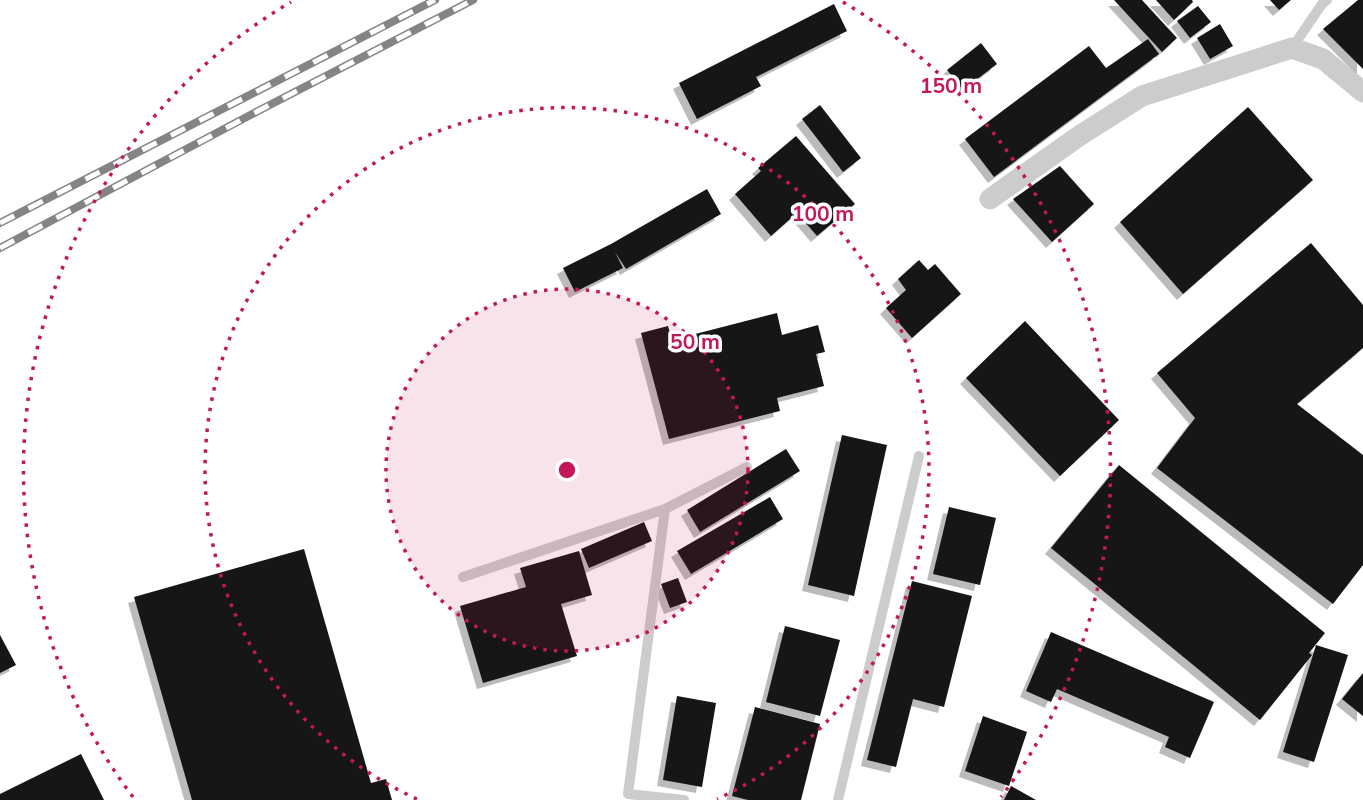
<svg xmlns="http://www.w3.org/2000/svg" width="1363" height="800" viewBox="0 0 1363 800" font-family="Mulish,sans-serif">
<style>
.building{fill:#161616;filter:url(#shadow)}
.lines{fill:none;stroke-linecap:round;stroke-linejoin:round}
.service{stroke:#ccc;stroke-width:10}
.minor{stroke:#ccc;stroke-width:21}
.rail-casing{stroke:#848484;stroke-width:8}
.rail{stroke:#fff;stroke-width:5;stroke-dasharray:16;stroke-linecap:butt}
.ring{fill:none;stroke:#c2185b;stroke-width:3.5;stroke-dasharray:3.5 7}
.centre{fill:#c2185b;stroke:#fff;stroke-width:3.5}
.ring-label{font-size:21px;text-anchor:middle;font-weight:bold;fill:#c2185b;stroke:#fff;stroke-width:7;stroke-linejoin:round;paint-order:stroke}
</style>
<defs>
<filter id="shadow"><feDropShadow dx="-6" dy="6" stdDeviation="0" flood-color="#0004"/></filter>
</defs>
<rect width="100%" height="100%" fill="#fff"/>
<!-- building -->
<path class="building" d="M1114,0H1142L1177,38L1162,52Z
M1156,0H1192L1193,2L1174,20Z
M1270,0H1291L1279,10Z
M1358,0H1363V69L1323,29Z
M834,4L847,31L756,77L761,86L697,119L679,83Z
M1198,6L1211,22L1190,38L1177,21Z
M1220,24L1233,46L1210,59L1197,38Z
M1148,39L1159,54L994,177L965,139L1089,46L1106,68Z
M981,43L997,64L963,90L947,70Z
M820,105L861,158L843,172L802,119Z
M1248,107L1313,180L1183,294L1120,222Z
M796,136L855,204L817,236L797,213L771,236L735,194L761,171L758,168Z
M1060,166L1094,204L1052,242L1013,199Z
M707,189L721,214L626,269L615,252L623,268L575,292L563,268L611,244Z
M1311,243L1363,305V348L1297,404L1363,455V565L1333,604L1157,468L1195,418L1157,373Z
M919,260L928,270L935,264L961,294L912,338L886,308L906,290L898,279Z
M777,313L782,335L818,325L825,352L816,354L824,386L777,398L780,411L669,439L641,333L668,326L672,340Z
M1025,321L1119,420L1060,476L966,378Z
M842,435L887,445L854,596L808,585Z
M786,449L800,471L700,532L687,510Z
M1119,465L1325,633L1309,653L1312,655L1260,720L1051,548Z
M770,497L783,519L691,574L677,551Z
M949,507L996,518L980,585L933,574Z
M644,522L652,541L589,568L581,549Z
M304,549L371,783L386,779L392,800H192L134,597Z
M579,551L592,595L561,604L577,656L483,683L460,606L526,587L520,568Z
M678,578L687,602L670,608L661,584Z
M912,581L972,596L944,707L913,699L896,767L867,760Z
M785,626L840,640L820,716L766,702Z
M1051,632L1214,702L1190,758L1165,747L1169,737L1057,689L1051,702L1026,691Z
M0,635L16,665L0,673Z
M1316,645L1348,655L1314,762L1283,752Z
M1363,673V716L1342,699Z
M677,696L716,703L702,787L663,780Z
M755,707L820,724L801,800H748L732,796Z
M983,716L1027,732L1009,786L965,771Z
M81,754L104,800H0V794Z
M1011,786L1036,800H1004Z"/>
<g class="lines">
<!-- service -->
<path class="service" d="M1292,48L1322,4L1327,0
M665,509L747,467
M463,577L665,509L628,794L684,800
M838,800L919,456"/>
<!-- minor -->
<path class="minor" d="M990,199L1079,136L1142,96L1292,48L1323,59L1363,92"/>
<!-- rail casing -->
<g class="rail-casing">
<path id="rail" d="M0,223L435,0
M0,248L258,111L473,0"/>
</g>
<!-- rail -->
<use href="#rail" class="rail"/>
</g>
<!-- distance rings -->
<circle cx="567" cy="470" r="181" fill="#c2185b" fill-opacity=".12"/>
<g class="ring">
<circle cx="567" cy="470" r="181"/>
<path d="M417 799A362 362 0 1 1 717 799"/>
<path d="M133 797A543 543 0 0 1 291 2M843 2A543 543 0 0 1 1001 797"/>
</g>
<circle cx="567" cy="470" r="10" class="centre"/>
<g class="ring-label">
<text x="951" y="93">150 m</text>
<text x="823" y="221">100 m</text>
<text x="695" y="349">50 m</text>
</g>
</svg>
